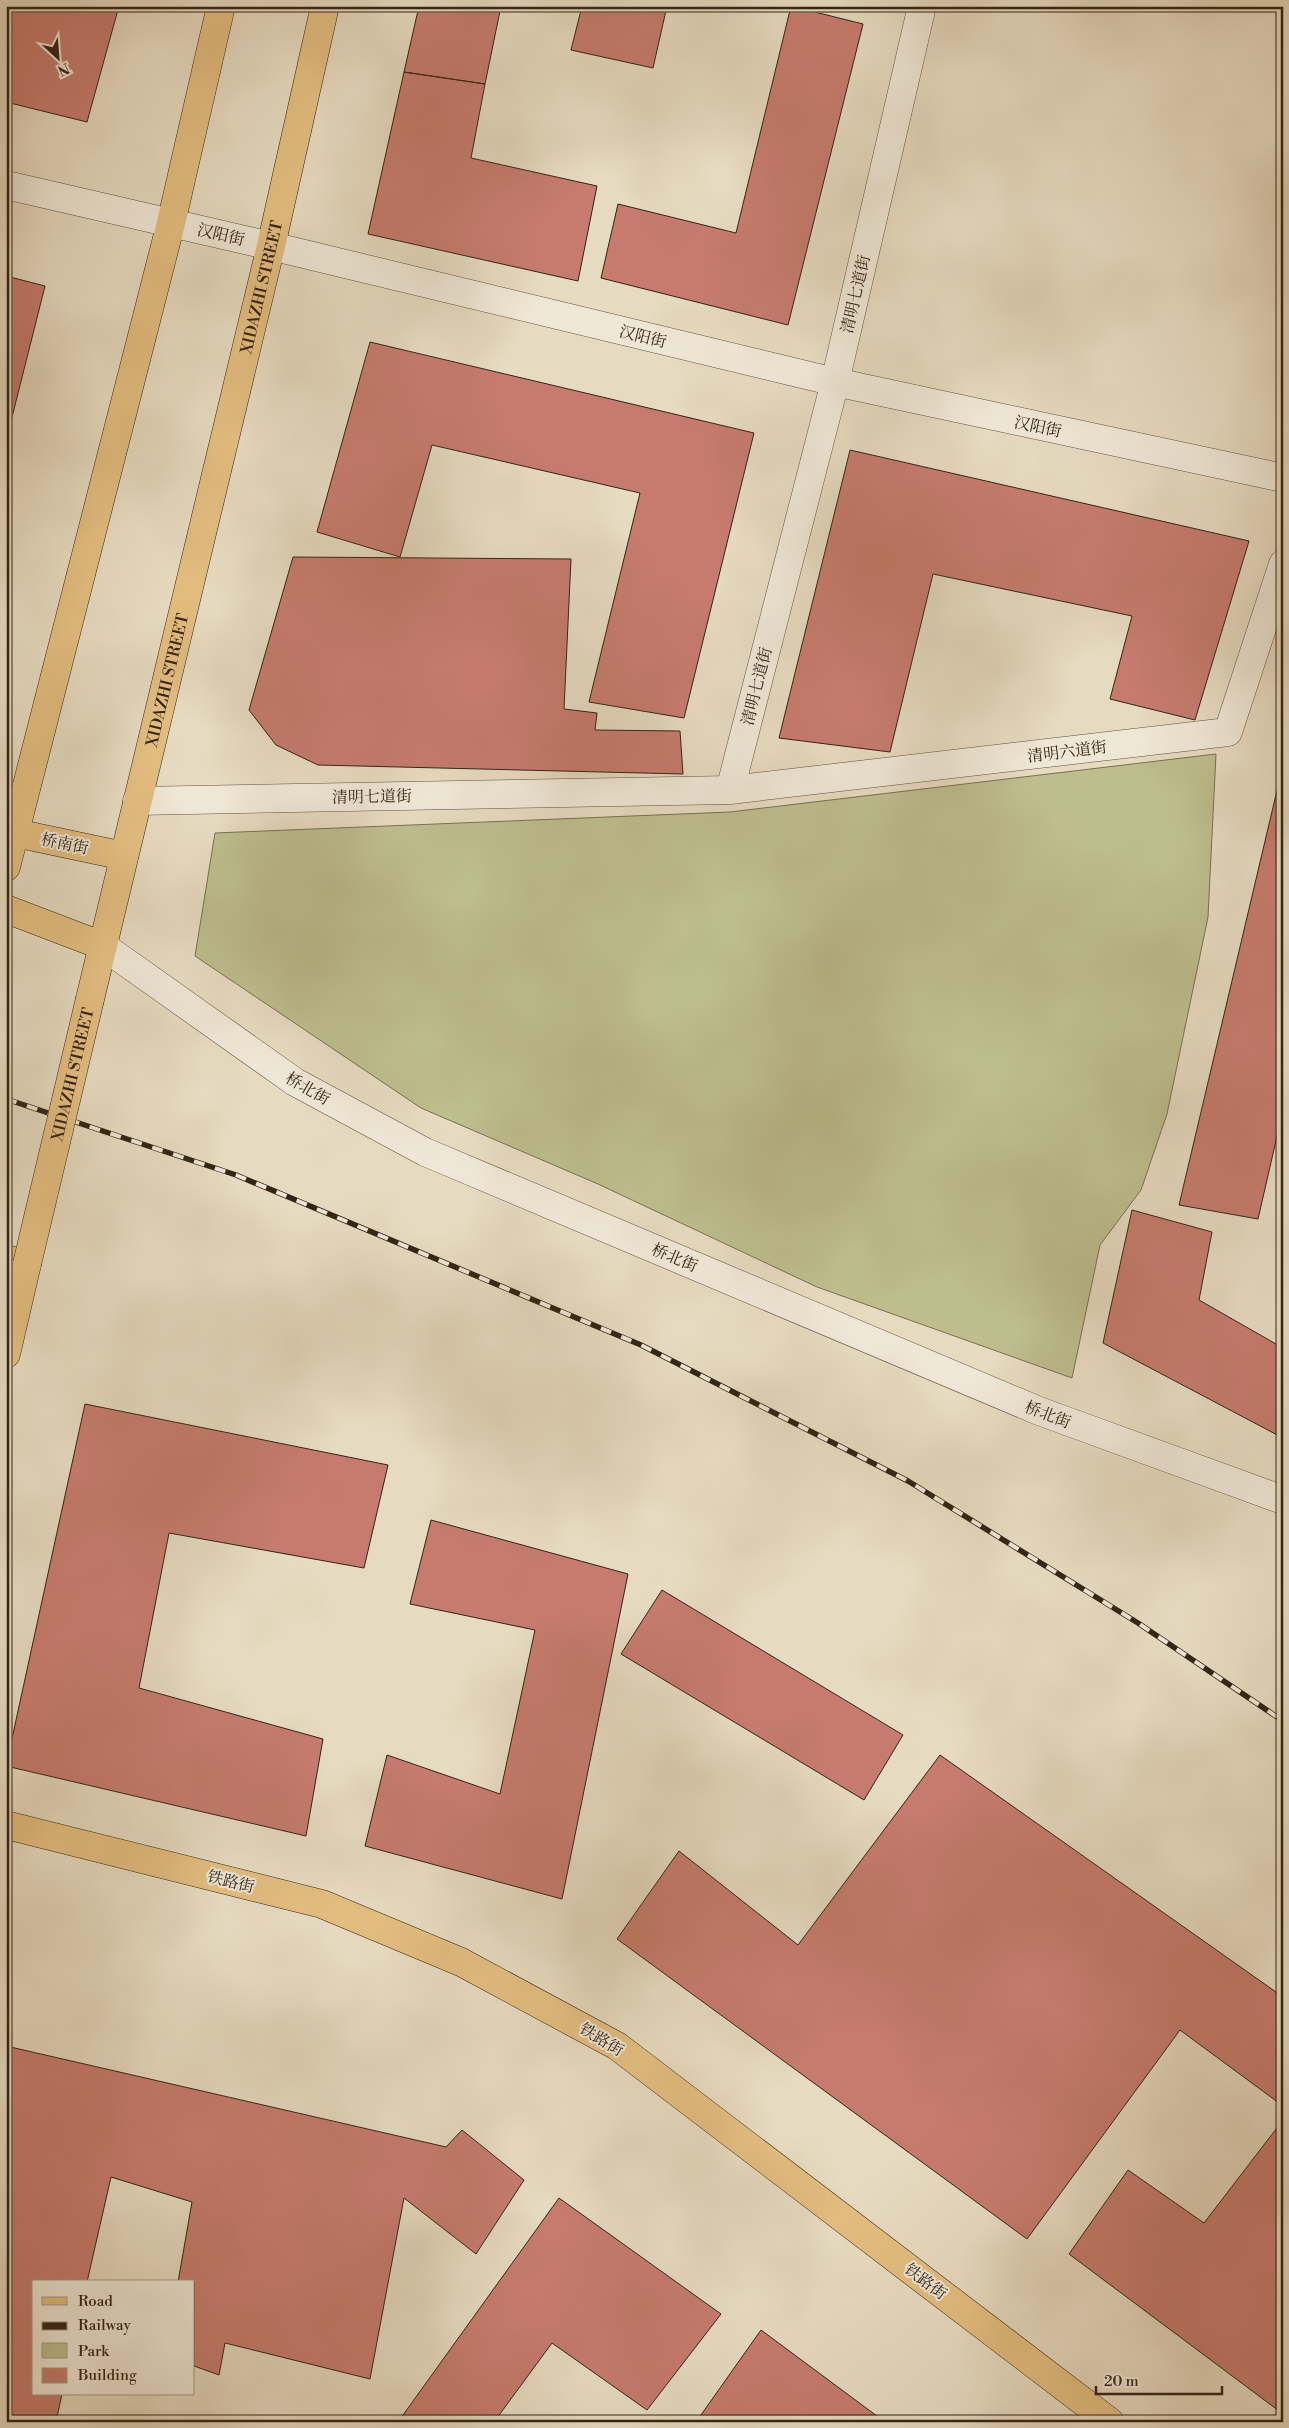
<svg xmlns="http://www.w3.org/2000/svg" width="1289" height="2428" viewBox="0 0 1289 2428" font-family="'Libre Bodoni','Noto Serif SC',serif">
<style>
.green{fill:#bdbd8d;stroke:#787050}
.building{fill:#c67b6e;stroke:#332414}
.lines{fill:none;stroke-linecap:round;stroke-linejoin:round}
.minor-casing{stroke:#60523f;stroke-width:29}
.major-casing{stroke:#332414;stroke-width:29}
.minor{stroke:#efe7d6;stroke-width:28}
.major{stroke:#e3bd80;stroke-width:28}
.rail-casing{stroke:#332414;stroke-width:5.5}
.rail{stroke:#efe7d6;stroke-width:4;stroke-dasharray:11;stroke-linecap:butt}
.major-bridge-casing{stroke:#332414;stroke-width:29;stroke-linecap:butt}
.major-bridge{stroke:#e3bd80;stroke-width:28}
.labels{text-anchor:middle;stroke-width:4;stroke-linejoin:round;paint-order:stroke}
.street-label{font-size:16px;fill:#332414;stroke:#efe7d6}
</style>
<rect width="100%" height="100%" fill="#e6dac0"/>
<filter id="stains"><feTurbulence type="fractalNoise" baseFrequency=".004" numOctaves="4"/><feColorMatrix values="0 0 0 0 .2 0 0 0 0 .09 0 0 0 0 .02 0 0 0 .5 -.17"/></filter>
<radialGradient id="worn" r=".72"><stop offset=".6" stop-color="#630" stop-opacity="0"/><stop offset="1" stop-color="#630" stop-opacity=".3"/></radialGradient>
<!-- green -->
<path class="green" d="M1216,754L1208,917L1167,1114L1141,1190L1100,1245L1072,1378L817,1287L598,1184L421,1108L195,956L215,833L730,812Z"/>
<!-- building -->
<path class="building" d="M6,6H119L87,122L6,102Z
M419,6H501L485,84L404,72Z
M582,6H667L653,68L571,50Z
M791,6L863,24L788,325L601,278L618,204L736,233Z
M404,72L485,84L471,158L597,186L578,281L368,234Z
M6,276L45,286L6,441Z
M370,342L754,433L684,718L589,702L640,493L432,445L400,557L317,532Z
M850,450L1249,541L1195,720L1110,699L1132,616L933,574L890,752L779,738Z
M293,557L571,559L564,709L597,713L595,730L680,731L683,774L318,765L276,745L249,710Z
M1283,694V717L1277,716Z
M1279,782L1283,783V1110L1258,1219L1179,1205Z
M1132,1210L1212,1232L1199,1300L1283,1348V1438L1103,1343Z
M85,1404L388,1465L364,1568L169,1533L139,1688L323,1739L306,1836L6,1766Z
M431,1520L628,1574L562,1899L365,1846L387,1755L500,1794L535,1630L410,1604Z
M662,1590L903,1735L864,1800L621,1654Z
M940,1755L1283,1997V2106L1180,2030L1027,2239L617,1939L679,1851L798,1945Z
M6,2046L446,2147L462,2130L524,2180L476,2254L404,2198L370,2379L225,2343L219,2375L194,2366V2282H178L192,2202L111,2177L87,2282H34V2394H62L56,2422H6Z
M1283,2120V2414L1069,2254L1128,2170L1204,2223Z
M559,2198L721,2314L647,2410L552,2343L494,2422H398Z
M761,2330L885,2422H696Z"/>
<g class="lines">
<!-- minor casing -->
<g class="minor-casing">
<path id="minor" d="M6,185L271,246L835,382L1283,478
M730,790L1228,732L1283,564
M137,801L730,790L835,382L922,6
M103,946L295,1082L425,1152L1039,1411L1283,1500"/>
</g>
<!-- major casing -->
<g class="major-casing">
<g id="major">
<path d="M6,831L124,856"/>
<path d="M6,867L171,223L221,6"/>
<path d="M6,909L103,946"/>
<path id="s1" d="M90,999L271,246L325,6"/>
<path d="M6,1259L27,1264L6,1354"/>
<path d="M6,1825L322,1904L461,1962L617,2046L1110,2422"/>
</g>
</g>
<!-- minor -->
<use href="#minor" class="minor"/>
<!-- major -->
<use href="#major" class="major"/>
<!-- rail casing -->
<g class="rail-casing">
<path id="rail" d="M6,1099L236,1175L641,1345L908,1481L1138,1623L1283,1721"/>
</g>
<!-- rail -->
<use href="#rail" class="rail"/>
<!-- major-bridge casing -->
<g class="major-bridge-casing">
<g id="major-bridge">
<path id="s2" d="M27,1264L90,999"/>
</g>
</g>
<!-- major-bridge -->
<use href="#major-bridge" class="major-bridge"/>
</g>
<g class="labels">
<!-- street labels -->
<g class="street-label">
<text transform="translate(221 234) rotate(13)" y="6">汉阳街</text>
<text dy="6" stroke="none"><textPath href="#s1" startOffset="732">XIDAZHI STREET</textPath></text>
<text transform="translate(855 294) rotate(-77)" y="6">清明七道街</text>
<text transform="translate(643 336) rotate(14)" y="6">汉阳街</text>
<text transform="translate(1038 426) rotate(12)" y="6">汉阳街</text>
<text dy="6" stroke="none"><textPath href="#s1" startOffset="328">XIDAZHI STREET</textPath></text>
<text transform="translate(756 686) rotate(-76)" y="6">清明七道街</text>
<text transform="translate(1067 751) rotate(-7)" y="6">清明六道街</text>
<text transform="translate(372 796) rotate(-1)" y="6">清明七道街</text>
<text transform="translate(65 843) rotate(12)" y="6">桥南街</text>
<text dy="6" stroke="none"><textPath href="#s2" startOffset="195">XIDAZHI STREET</textPath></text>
<text transform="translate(308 1088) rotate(30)" y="6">桥北街</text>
<text transform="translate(675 1257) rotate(23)" y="6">桥北街</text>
<text transform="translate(1048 1414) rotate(21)" y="6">桥北街</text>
<text transform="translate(231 1881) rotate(14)" y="6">铁路街</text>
<text transform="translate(602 2039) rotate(31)" y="6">铁路街</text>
<text transform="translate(926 2281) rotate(37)" y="6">铁路街</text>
</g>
</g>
<!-- margin -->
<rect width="1289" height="2428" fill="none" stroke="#e6dac0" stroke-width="25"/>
<rect x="8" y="8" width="1274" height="2413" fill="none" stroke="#332414" stroke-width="2.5"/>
<rect x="12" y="12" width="1264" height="2403" fill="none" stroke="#332414"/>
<!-- legend -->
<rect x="32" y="2280" width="162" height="115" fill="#efe7d6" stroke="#a49988"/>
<rect x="42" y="2297" width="25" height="8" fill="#e3bd80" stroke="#a49988"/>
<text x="78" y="2306" font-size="15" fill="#332414">Road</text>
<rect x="42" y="2322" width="25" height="8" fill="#332414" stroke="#a49988"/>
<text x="78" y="2330" font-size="15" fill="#332414">Railway</text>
<rect x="42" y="2343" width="25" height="15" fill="#bdbd8d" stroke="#a49988"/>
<text x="78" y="2356" font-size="15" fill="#332414">Park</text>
<rect x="42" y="2368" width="25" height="15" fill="#c67b6e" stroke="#a49988"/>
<text x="78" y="2380" font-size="15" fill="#332414">Building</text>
<!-- north arrow -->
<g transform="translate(58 58) rotate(154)" stroke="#efe7d6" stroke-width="4" paint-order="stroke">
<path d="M0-4L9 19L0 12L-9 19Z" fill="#332414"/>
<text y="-8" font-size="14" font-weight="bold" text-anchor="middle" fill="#332414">N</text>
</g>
<!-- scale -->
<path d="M1096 2386v8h126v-8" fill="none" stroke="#332414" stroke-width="2.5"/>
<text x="1104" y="2386" font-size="15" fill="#332414" stroke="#efe7d6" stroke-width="4" paint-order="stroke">20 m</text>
<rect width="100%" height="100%" filter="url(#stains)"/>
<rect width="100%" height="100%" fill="url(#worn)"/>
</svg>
